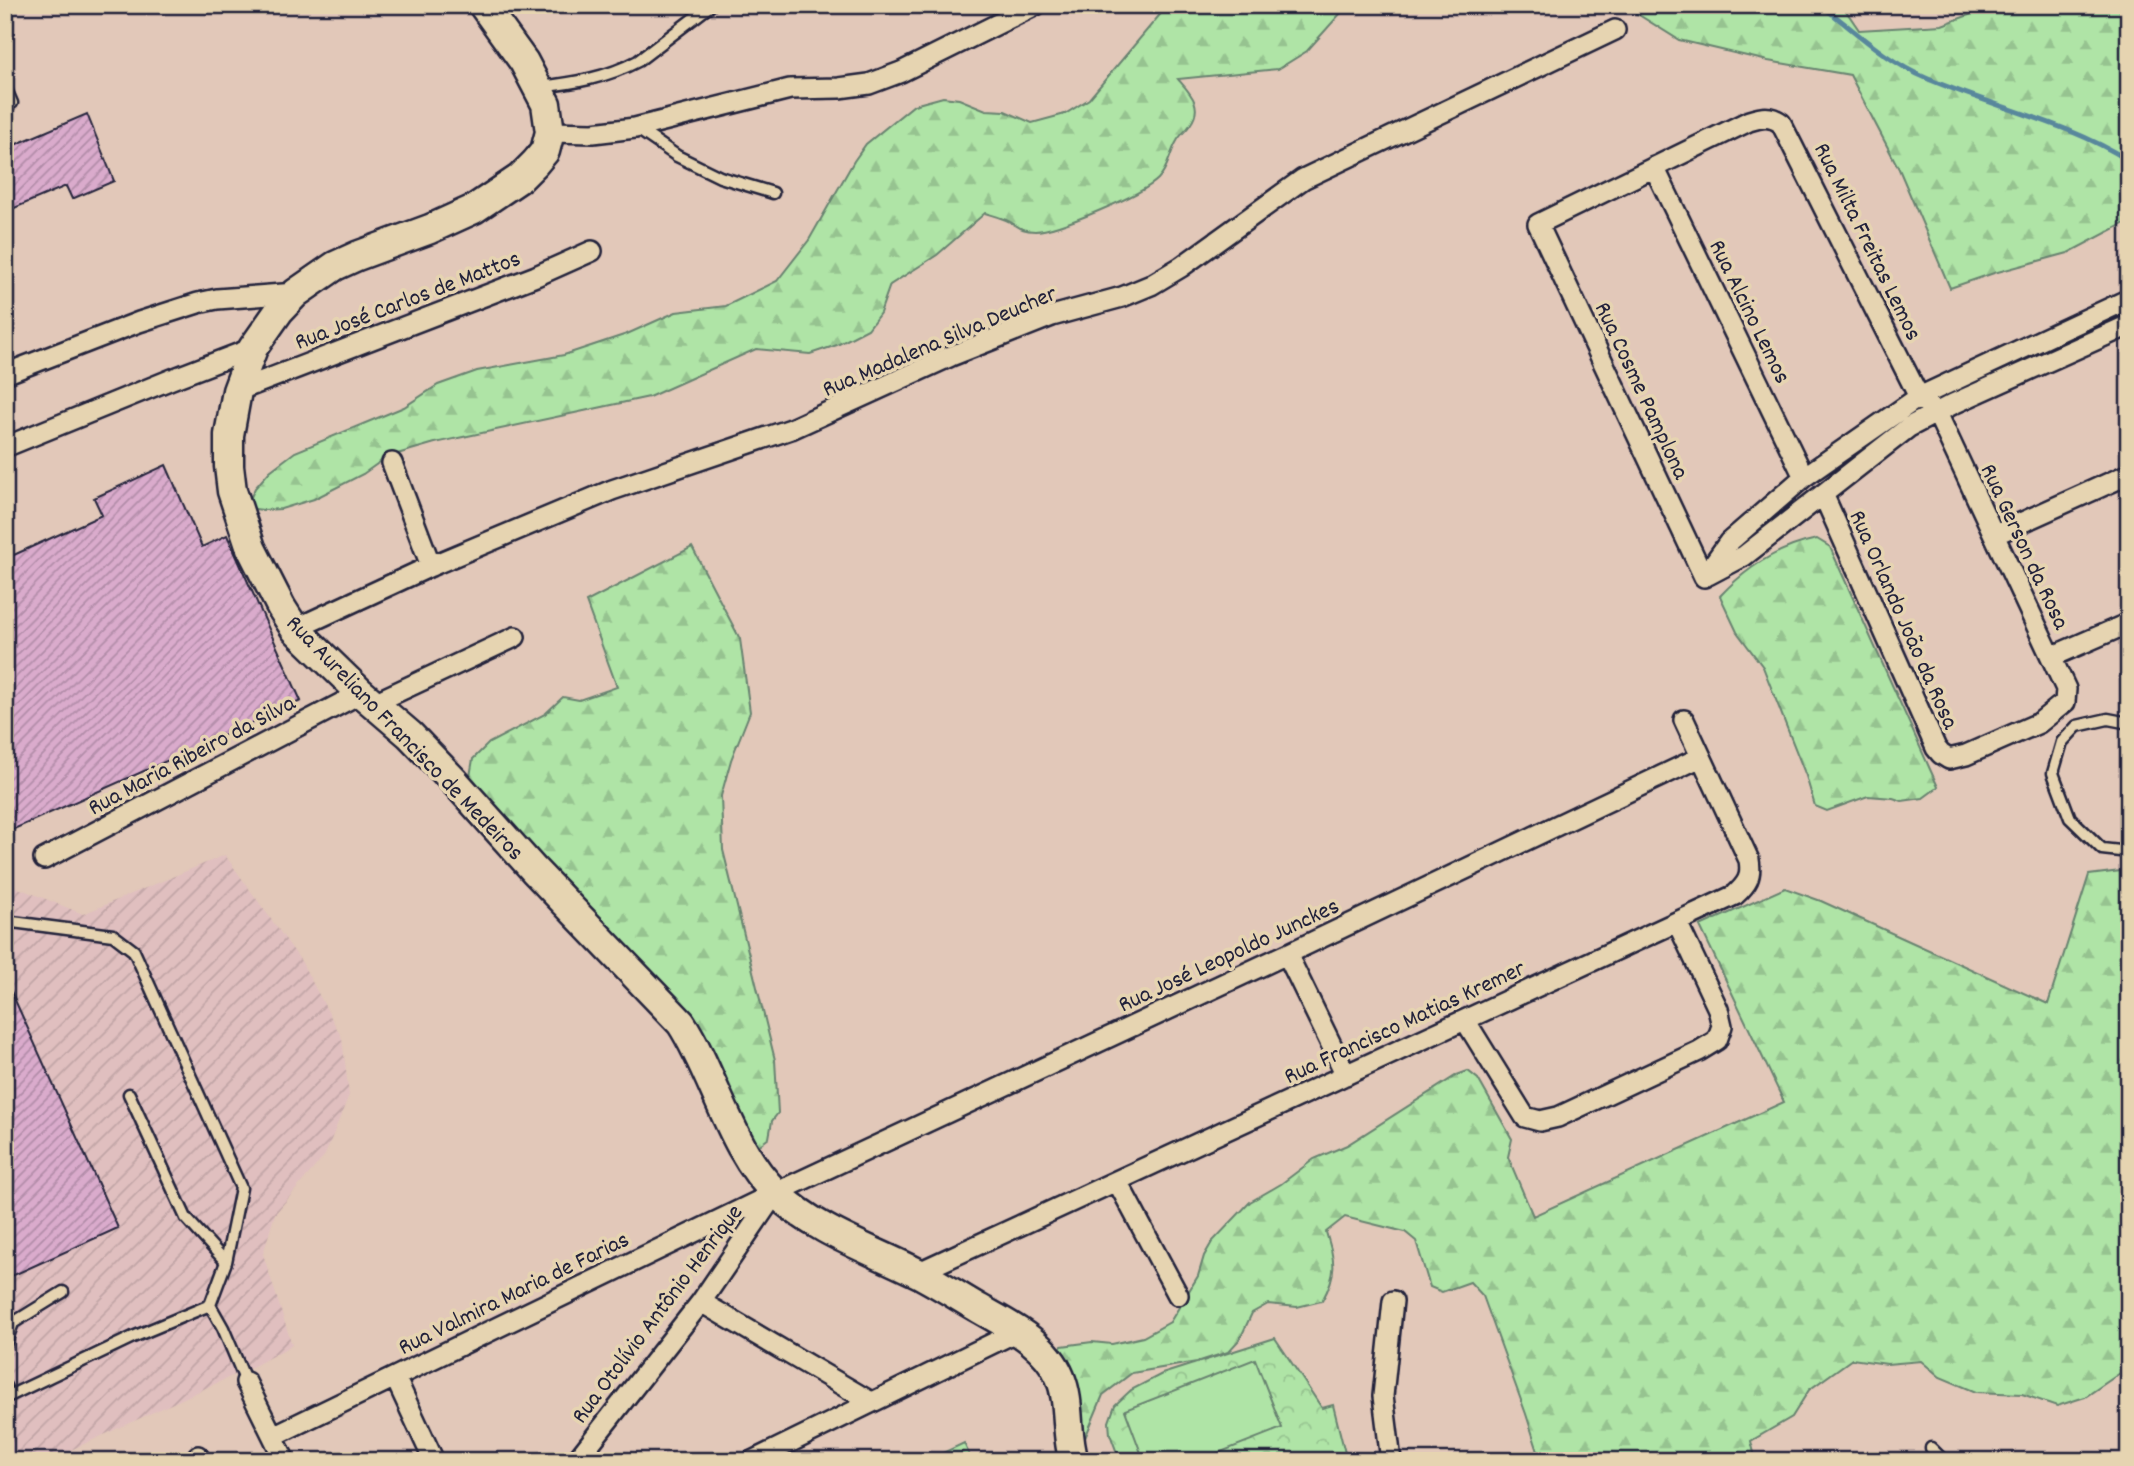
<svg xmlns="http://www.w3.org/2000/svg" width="2134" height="1466" viewBox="0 0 2134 1466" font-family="Dekko,sans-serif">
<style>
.industrial{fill:url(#industrial-furrows)}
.grass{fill:url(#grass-dots);stroke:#688370;stroke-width:2}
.forest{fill:url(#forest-firs);stroke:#688370;stroke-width:2}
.park{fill:url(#park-crowns);stroke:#688370;stroke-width:2}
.pitch{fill:#afe4a6;stroke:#688370;stroke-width:2}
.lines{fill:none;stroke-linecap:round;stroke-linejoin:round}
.stream{stroke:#59879c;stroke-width:5}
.building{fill:url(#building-hatch);stroke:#22223b;stroke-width:2}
.lane-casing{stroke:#22223b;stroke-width:15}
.street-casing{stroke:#22223b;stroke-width:24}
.secondary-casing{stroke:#22223b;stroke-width:33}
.lane{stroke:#e6d4b1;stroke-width:10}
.street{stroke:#e6d4b1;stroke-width:19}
.secondary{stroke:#e6d4b1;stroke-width:28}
.labels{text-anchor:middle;stroke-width:7;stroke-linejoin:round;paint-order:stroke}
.street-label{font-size:24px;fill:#22223b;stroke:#e6d4b1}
</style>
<defs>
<pattern id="industrial-furrows" width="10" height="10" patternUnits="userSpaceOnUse" patternTransform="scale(1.75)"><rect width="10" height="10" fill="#e0bfbf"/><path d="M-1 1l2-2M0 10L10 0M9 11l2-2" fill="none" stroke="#c0a4a5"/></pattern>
<pattern id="grass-dots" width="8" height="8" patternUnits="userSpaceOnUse" patternTransform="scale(1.75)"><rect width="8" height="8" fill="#afe4a6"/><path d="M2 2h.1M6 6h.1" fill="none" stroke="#96c390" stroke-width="1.8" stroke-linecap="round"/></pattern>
<pattern id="forest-firs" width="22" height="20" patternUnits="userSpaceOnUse" patternTransform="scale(1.75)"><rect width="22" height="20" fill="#afe4a6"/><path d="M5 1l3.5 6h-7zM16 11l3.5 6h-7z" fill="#96c390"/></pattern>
<pattern id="park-crowns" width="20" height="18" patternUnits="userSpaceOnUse" patternTransform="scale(1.75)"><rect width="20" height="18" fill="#afe4a6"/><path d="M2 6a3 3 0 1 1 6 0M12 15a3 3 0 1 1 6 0" fill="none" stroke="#96c390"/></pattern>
<pattern id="building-hatch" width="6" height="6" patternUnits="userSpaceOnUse" patternTransform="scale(1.75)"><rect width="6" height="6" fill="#daabcc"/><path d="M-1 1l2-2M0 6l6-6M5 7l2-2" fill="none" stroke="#b08ba7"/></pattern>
</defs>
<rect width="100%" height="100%" fill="#e2c8b9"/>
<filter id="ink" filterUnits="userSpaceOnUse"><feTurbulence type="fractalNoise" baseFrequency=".0143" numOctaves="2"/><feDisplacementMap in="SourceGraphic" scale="14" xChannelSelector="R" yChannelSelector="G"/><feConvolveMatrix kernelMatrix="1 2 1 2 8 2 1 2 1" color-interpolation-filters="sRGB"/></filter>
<g filter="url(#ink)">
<!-- industrial -->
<path class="industrial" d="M225,855L301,961L342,1038L349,1095L325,1155L275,1214L263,1254L292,1345L256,1365L47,1461H5V888L11,885L83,914Z"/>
<!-- grass -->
<path class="grass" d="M964,1443L972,1461H926Z"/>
<!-- forest -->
<path class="forest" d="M1168,5H1348L1307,51L1278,69L1178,79C1190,93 1204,106 1190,125C1186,131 1180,135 1177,141C1169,154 1169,168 1158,179C1142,195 1056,231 1035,231C1019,231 1018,225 1006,220C999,217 992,215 985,213L937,255L890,285L880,313L868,329L837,345L810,354L756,349L649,397L435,443L387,457L363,474L314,499L281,509L263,510L246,508L255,488L270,471L295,452L404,407L438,385L477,371L564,355L627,334L676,312L726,306L777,281L809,240L854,161L866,144L914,105L943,97L959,99L986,110L1005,111L1032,123L1065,114L1089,99Z
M1623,5H1842L1859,30L1942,25L1996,5H2117L2129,26V221L2068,253L1994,273L1950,288L1899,169L1850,75L1768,61L1679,40Z
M1817,539L1830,547L1938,787L1923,798L1902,801L1893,798L1868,796L1827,811L1815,806L1806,776L1763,667L1737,632L1720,596C1747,567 1778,547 1817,539Z
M692,547L740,639L750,712L731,760L721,796L723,850L775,1060L778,1113L772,1121L769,1138L757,1147L714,1068L469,782L473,759L489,743L545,714L563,697L579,700L617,687L586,602Z
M2129,870V1367L2085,1397L2057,1406L2022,1394L1976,1392L1940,1377L1921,1361L1887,1364L1852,1359L1809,1390L1792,1417L1751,1441L1756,1461H1541L1526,1414L1483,1296L1470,1282L1442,1292L1430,1287L1416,1241L1405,1232L1345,1217L1326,1232C1335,1262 1338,1272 1322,1301L1297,1307L1268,1304L1252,1313L1240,1339L1228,1352L1197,1362L1132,1373L1103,1395L1085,1438H1077L1057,1353L1062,1346L1092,1342L1112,1344L1143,1337L1170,1322L1198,1276L1204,1256L1212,1242L1250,1202L1281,1184L1314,1159L1347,1145L1457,1075L1468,1071L1478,1079L1512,1139L1508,1157L1533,1216L1784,1102L1700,926L1785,888L1821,901L2048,1004L2089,875Z"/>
<!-- park -->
<path class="park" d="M1275,1338L1322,1408L1333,1405L1347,1461H1120L1110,1434L1109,1422L1115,1405L1131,1390L1162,1374Z"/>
<!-- pitch -->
<path class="pitch" d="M1255,1359L1282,1428L1198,1461H1144L1125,1410Z"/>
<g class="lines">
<!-- stream -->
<path class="stream" d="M1821,5C1855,31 1886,61 1926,78C1990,106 2071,123 2129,161"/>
</g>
<!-- building -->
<path class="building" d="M87,114L114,181L72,199L66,186L5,212V149Z
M166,465L202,547L227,535L301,701L5,833V559L102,515L94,498Z
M5,978L118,1228L5,1279Z"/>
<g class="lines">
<!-- lane casing -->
<g class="lane-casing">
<path id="lane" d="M5,87L12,103
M539,87C574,83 606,78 638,61L711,5
M636,128L677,156L720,177L773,193
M2129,723L2108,719L2077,726L2062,742L2053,773L2070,818L2102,849L2129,852
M5,921L113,935L134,951L241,1188L226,1262L210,1305
M129,1094L186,1218L226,1262
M5,1345L13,1323L63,1292
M5,1386L9,1396
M5,1398L133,1337L210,1305L223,1328L246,1382
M1931,1448L1944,1461"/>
</g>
<!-- street casing -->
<g class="street-casing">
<path id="street" d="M550,132L593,133L635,128L790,89L839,88L869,84L901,72L1036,5
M1654,167L1804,477
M5,374L139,322L198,303L217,299L296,293
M237,391L536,276L592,251
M5,447L172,379L253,348
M392,463L431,566
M1994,535L2129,474
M1708,575L1744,556L1909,427L1953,404L2129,325
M1704,577L1538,224L1749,121C1762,117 1770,115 1781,123L1919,397L1937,413L2066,689L2065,702L2039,723L1966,755L1949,759L1941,754L1936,748L1823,494
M1704,577L1729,542L1804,477L1919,397L2129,299
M295,629L431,566L612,490L791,429L951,356L1052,316L1122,297L1151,285L1181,267L1303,179L1615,30
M2051,657L2129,623
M374,703L515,637
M44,859L361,693
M1287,954L1346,1075
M1465,1020L1525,1117L1540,1121L1558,1117L1699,1051L1717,1040L1722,1026L1718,1009L1677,922
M1117,1181L1178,1295
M917,1273L1735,895C1747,884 1752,877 1749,860L1684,720
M701,1302L871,1402
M395,1377L434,1461
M246,1382L285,1461
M273,1436L775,1193L1287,954L1701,757
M198,1456L200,1461
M576,1461L701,1302L774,1195
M752,1461L1018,1331
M1391,1461L1383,1396L1393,1301"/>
</g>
<!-- secondary casing -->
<g class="secondary-casing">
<path id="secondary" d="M483,5L524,62L546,104L550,132L545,151L535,163L520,178L474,209L430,229L357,256L335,266L296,293L279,311L253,348L237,391L229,435V466L232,491L251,548L281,607L295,629L361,693L410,735L455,782L534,870L681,1023C715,1075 731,1152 777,1194C816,1231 868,1248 916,1272C938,1283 959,1297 980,1309C1010,1326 1046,1343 1060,1377C1071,1403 1065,1434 1074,1461"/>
</g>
<!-- lane -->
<use href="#lane" class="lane"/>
<!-- street -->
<use href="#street" class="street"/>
<!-- secondary -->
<use href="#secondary" class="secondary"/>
</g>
</g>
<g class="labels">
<!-- street labels -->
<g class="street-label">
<text transform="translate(1869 241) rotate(64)" y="8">Rua Milta Freitas Lemos</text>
<text transform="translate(407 299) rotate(-21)" y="8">Rua José Carlos de Mattos</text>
<text transform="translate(1751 311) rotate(64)" y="8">Rua Alcino Lemos</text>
<text transform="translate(939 340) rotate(-23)" y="8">Rua Madalena Silva Deucher</text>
<text transform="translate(1643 390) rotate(65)" y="8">Rua Cosme Pamplona</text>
<text transform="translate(2026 546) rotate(65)" y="8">Rua Gerson da Rosa</text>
<text transform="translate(1905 619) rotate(66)" y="8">Rua Orlando João da Rosa</text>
<text transform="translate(406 737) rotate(46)" y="8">Rua Aureliano Francisco de Medeiros</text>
<text transform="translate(191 754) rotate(-28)" y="8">Rua Maria Ribeiro da Silva</text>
<text transform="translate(1228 954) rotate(-25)" y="8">Rua José Leopoldo Junckes</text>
<text transform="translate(1404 1021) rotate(-25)" y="8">Rua Francisco Matias Kremer</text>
<text transform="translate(513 1292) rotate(-26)" y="8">Rua Valmira Maria de Farias</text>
<text transform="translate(656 1313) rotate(-53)" y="8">Rua Otolívio Antônio Henrique</text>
</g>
</g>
<!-- margin -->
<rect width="2134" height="1466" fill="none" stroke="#e6d4b1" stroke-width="28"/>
<rect x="14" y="14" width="2106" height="1438" fill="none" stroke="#22223b" stroke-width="2.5" filter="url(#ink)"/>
</svg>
